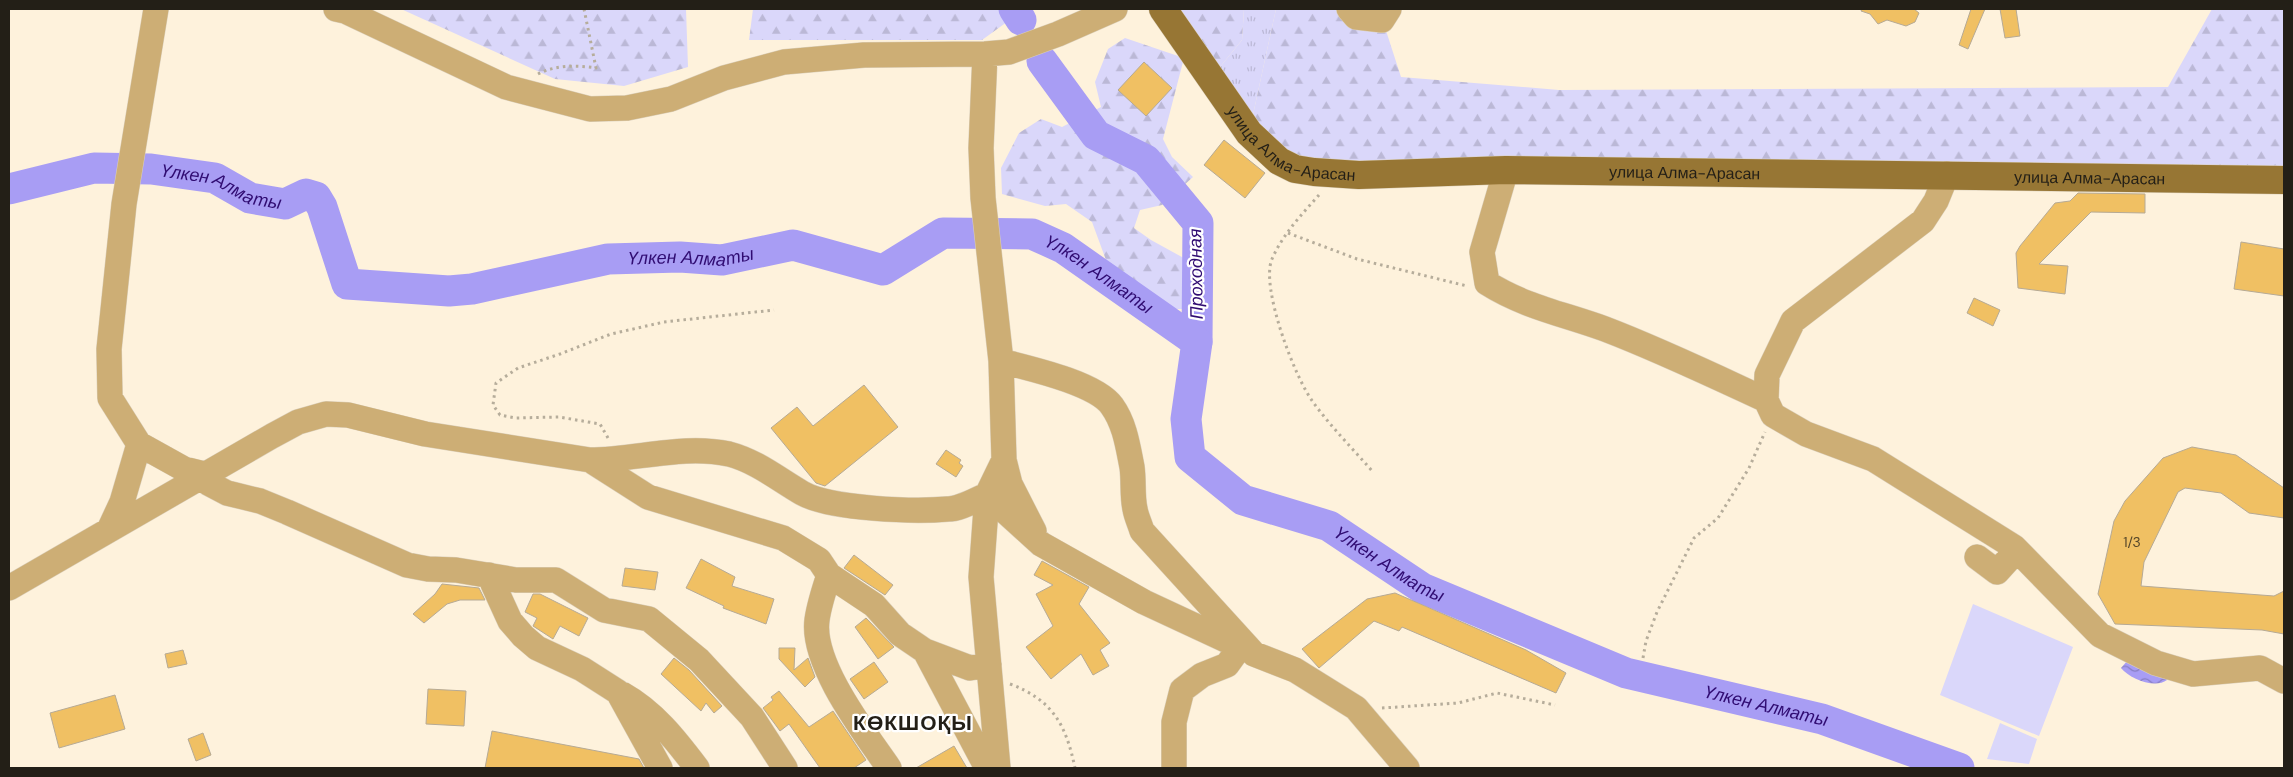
<svg xmlns="http://www.w3.org/2000/svg" width="2293" height="777" viewBox="0 0 2293 777" font-family="'DM Sans',sans-serif">
<style>
.grass{fill:url(#grass-tufts)}
.forest{fill:url(#forest-firs)}
.park{fill:#dad7fa}
.water{fill:url(#water-waves)}
.lines{fill:none;stroke-linecap:round;stroke-linejoin:round}
.river{stroke:#a89df4;stroke-width:31}
.building{fill:#f0c063;stroke:#b6aa95}
.minor-casing{stroke:#dbd0bc;stroke-width:26}
.major-casing{stroke:#dbd0bc;stroke-width:29}
.path{stroke:#b6ad9b;stroke-width:3;stroke-dasharray:2.5 4;stroke-linecap:butt}
.minor{stroke:#cdae75;stroke-width:25}
.major{stroke:#977634;stroke-width:28}
.labels{text-anchor:middle;stroke-width:4.5;stroke-linejoin:round;paint-order:stroke}
.number-label{font-size:14px;fill:#56472a}
.street-label{font-size:16px;fill:#231f17;stroke:#fff}
.water-label{font-size:18px;font-style:italic;fill:#300c72;stroke:#fff}
.district-label{font-size:21px;font-weight:bold;letter-spacing:1px;fill:#231f17;stroke:#fff}
</style>
<defs>
<pattern id="grass-tufts" width="24" height="20" patternUnits="userSpaceOnUse" patternTransform="scale(1.25)"><rect width="24" height="20" fill="#dad7fa"/><path d="M3 7l-1-3M5 7V3M7 7l1-3M15 17l-1-3M17 17v-4M19 17l1-3" fill="none" stroke="#bbb8d6"/></pattern>
<pattern id="forest-firs" width="22" height="20" patternUnits="userSpaceOnUse" patternTransform="scale(1.25)"><rect width="22" height="20" fill="#dad7fa"/><path d="M5 1l3.5 6h-7zM16 11l3.5 6h-7z" fill="#bbb8d6"/></pattern>
<pattern id="water-waves" width="16" height="10" patternUnits="userSpaceOnUse" patternTransform="scale(1.25)"><rect width="16" height="10" fill="#a89df4"/><path d="M0 5q4-4 8 0t8 0" fill="none" stroke="#887fc5"/></pattern>
</defs>
<rect width="100%" height="100%" fill="#fef2dc"/>
<!-- grass -->
<path class="grass" d="M1244,9H1276L1249,133L1211,78L1242,40Z"/>
<!-- forest -->
<path class="forest" d="M401,9H686L688,67L624,86L555,79Z
M753,9H1025L982,40H749Z
M1163,9H1244L1242,40L1211,78Z
M1276,9H1379L1401,77L1559,90L2168,87L2212,9H2284V180L1339,174L1249,133Z
M1125,38L1184,58L1163,139L1172,157L1193,177L1162,205L1140,210L1134,228L1151,240L1191,262L1184,309H1169L1106,260L1092,222L1066,204L1045,206L1002,194L1001,168L1019,133L1041,119L1062,127L1101,107L1095,82L1108,49Z"/>
<!-- park -->
<path class="park" d="M1973,604L2073,647L2039,736L1940,695Z
M2000,723L2037,739L2029,764L1987,759Z"/>
<!-- water -->
<path class="water" d="M2128,660L2164,674L2167,680C2155,689 2130,679 2121,668Z"/>
<g class="lines">
<!-- river -->
<g class="river">
<path d="M1014,9L1021,20"/>
<path d="M1042,61L1096,135L1146,160L1198,223L1197,342"/>
<path id="s1" d="M9,189L94,168L151,169L215,178L250,198L285,204L306,194L316,197L322,207L347,284L449,291L472,289L608,259L680,257L722,260L793,245L883,270L943,233L1032,234L1063,248L1197,342L1186,419L1190,457L1243,500L1329,526L1422,588L1626,673L1822,719L1959,768"/>
</g>
</g>
<!-- building -->
<path class="building" d="M1862,9H1914L1919,13L1915,22L1906,26L1887,20L1878,24L1870,14L1861,11Z
M1971,9H1985L1968,49L1959,45Z
M2000,9H2016L2020,36L2005,38Z
M1144,62L1172,88L1146,116L1118,90Z
M1224,140L1265,173L1245,198L1204,165Z
M2078,193L2145,194V213L2091,212L2039,264L2068,266L2065,294L2018,288L2016,253L2020,246L2055,203L2070,201Z
M2241,242L2284,249V296L2234,289Z
M1974,298L2000,310L1993,326L1967,313Z
M864,385L898,427L825,486L816,483L771,428L797,407L813,426Z
M2192,447L2236,455L2284,488V518L2249,513L2221,493L2185,488L2178,492L2144,562L2141,586L2274,596L2284,591V634L2262,630L2115,624L2098,594L2114,521L2125,501L2163,458Z
M946,450L961,460L959,463L963,466L956,477L936,464Z
M854,555L893,585L885,595L844,568Z
M701,559L735,577L732,586L774,599L766,624L723,608L724,606L686,588Z
M1042,561L1089,587L1079,604L1110,643L1100,650L1109,666L1093,675L1081,654L1051,679L1026,647L1053,626L1036,594L1053,585L1034,575Z
M625,568L658,572L655,590L622,586Z
M442,584L479,588L485,600H460L447,604L424,623L413,614L435,594Z
M1395,593L1526,650L1566,673L1556,693L1402,627L1399,631L1374,621L1319,668L1302,649L1367,599Z
M533,594H540L588,618L579,636L560,626L553,639L533,626L537,618L525,612Z
M866,618L894,647L878,659L855,627Z
M779,648H795L794,670L808,658L815,677L805,687L779,659Z
M183,650L187,664L168,668L165,654Z
M674,658L689,670L722,706L714,713L706,703L701,711L661,674Z
M874,662L888,682L864,699L850,679Z
M428,689L466,691L464,726L426,724Z
M779,691L809,727L833,711L866,760L854,768H820L789,724L780,731L763,708L773,700L771,697Z
M115,695L125,729L59,748L50,713Z
M492,731L639,759L644,768H485Z
M203,733L211,755L196,761L188,739Z
M954,746L967,768H916Z"/>
<g class="lines">
<!-- minor casing -->
<g class="minor-casing">
<path id="minor" d="M156,9L124,204L109,349L110,398L139,444L184,469L204,474L208,483L227,493L260,501L287,512L407,565L428,569L456,570L516,580H556L604,610L649,619L699,660L752,717L785,768
M336,9L345,11L506,87L590,109L627,108L671,99L724,78L784,62L864,55L985,54L1009,52L1058,34L1115,9
M1349,9L1356,17L1382,20L1389,9
M985,54L981,148L983,198L1001,361L1004,460L987,495L981,577L998,768
M1506,170L1482,252L1487,283C1525,307 1564,314 1605,329C1660,350 1712,375 1766,400
M1947,174L1936,201L1923,221L1793,321L1767,375L1766,400L1773,415L1806,434L1873,459L2014,547L2100,635L2156,663L2193,674L2260,668L2284,681
M1001,361C1028,368 1096,383 1112,406C1125,424 1128,447 1132,467C1134,481 1132,496 1135,509C1136,516 1140,524 1142,531L1254,654L1295,670L1356,708L1407,768
M590,460L648,497L783,538L819,560L829,575L874,605L900,634L925,651L987,768
M1004,460L1010,484L1034,531
M987,495L1041,544L1144,602L1245,649
M109,530L122,502L139,444
M1977,557L1997,572L2017,550
M489,575L510,621L523,636L537,648L582,669L618,692L660,768
M829,575C824,590 819,605 817,620C811,664 865,733 889,768
M9,588L272,436L298,422L326,414L348,415L425,434L590,460C636,460 683,444 729,454C756,461 778,479 802,493C830,509 914,512 948,509C960,509 975,500 987,495
M925,651L970,668L989,665
M622,694C654,712 675,739 697,768
M1174,768V722L1182,690L1202,675L1227,665L1240,647"/>
</g>
<!-- major casing -->
<g class="major-casing">
<g id="major">
<path id="s2" d="M1163,9L1249,133L1279,161L1295,169L1314,172L1359,175L1506,170L2284,180"/>
</g>
</g>
<!-- path -->
<path class="path" d="M538,74C555,65 577,65 596,68L584,9
M1319,195C1302,214 1283,234 1272,259C1260,287 1295,378 1313,402C1331,427 1353,449 1373,472
M1288,233L1357,259L1467,286
M608,438L600,424L559,417L515,418L500,415L493,405L496,383L518,368L560,354L611,334L664,322L774,310
M1643,658L1646,641L1657,612L1694,538L1718,518L1749,468L1765,432
M1010,684C1053,700 1066,725 1075,768
M1382,708L1458,703L1497,693L1555,705"/>
<!-- minor -->
<use href="#minor" class="minor"/>
<!-- major -->
<use href="#major" class="major"/>
</g>
<g class="labels">
<!-- number labels -->
<g class="number-label">
<text x="2132" y="547">1/3</text>
</g>
<!-- street labels -->
<g class="street-label">
<text dy="6" stroke="none"><textPath href="#s2" startOffset="195">улица Алма-Арасан</textPath></text>
<text dy="6" stroke="none"><textPath href="#s2" startOffset="600">улица Алма-Арасан</textPath></text>
<text dy="6" stroke="none"><textPath href="#s2" startOffset="1005">улица Алма-Арасан</textPath></text>
</g>
<!-- water labels -->
<g class="water-label">
<text dy="6" stroke="none"><textPath href="#s1" startOffset="218">Үлкен Алматы</textPath></text>
<text dy="6" stroke="none"><textPath href="#s1" startOffset="759">Үлкен Алматы</textPath></text>
<text transform="translate(1196 274) rotate(-91)" y="6">Проходная</text>
<text dy="6" stroke="none"><textPath href="#s1" startOffset="1194">Үлкен Алматы</textPath></text>
<text dy="6" stroke="none"><textPath href="#s1" startOffset="1659">Үлкен Алматы</textPath></text>
<text dy="6" stroke="none"><textPath href="#s1" startOffset="2064">Үлкен Алматы</textPath></text>
</g>
<!-- district labels -->
<g class="district-label">
<text x="913" y="730">КӨКШОҚЫ</text>
</g>
</g>
<!-- border -->
<rect width="2293" height="777" fill="none" stroke="#231f17" stroke-width="20"/>
</svg>
